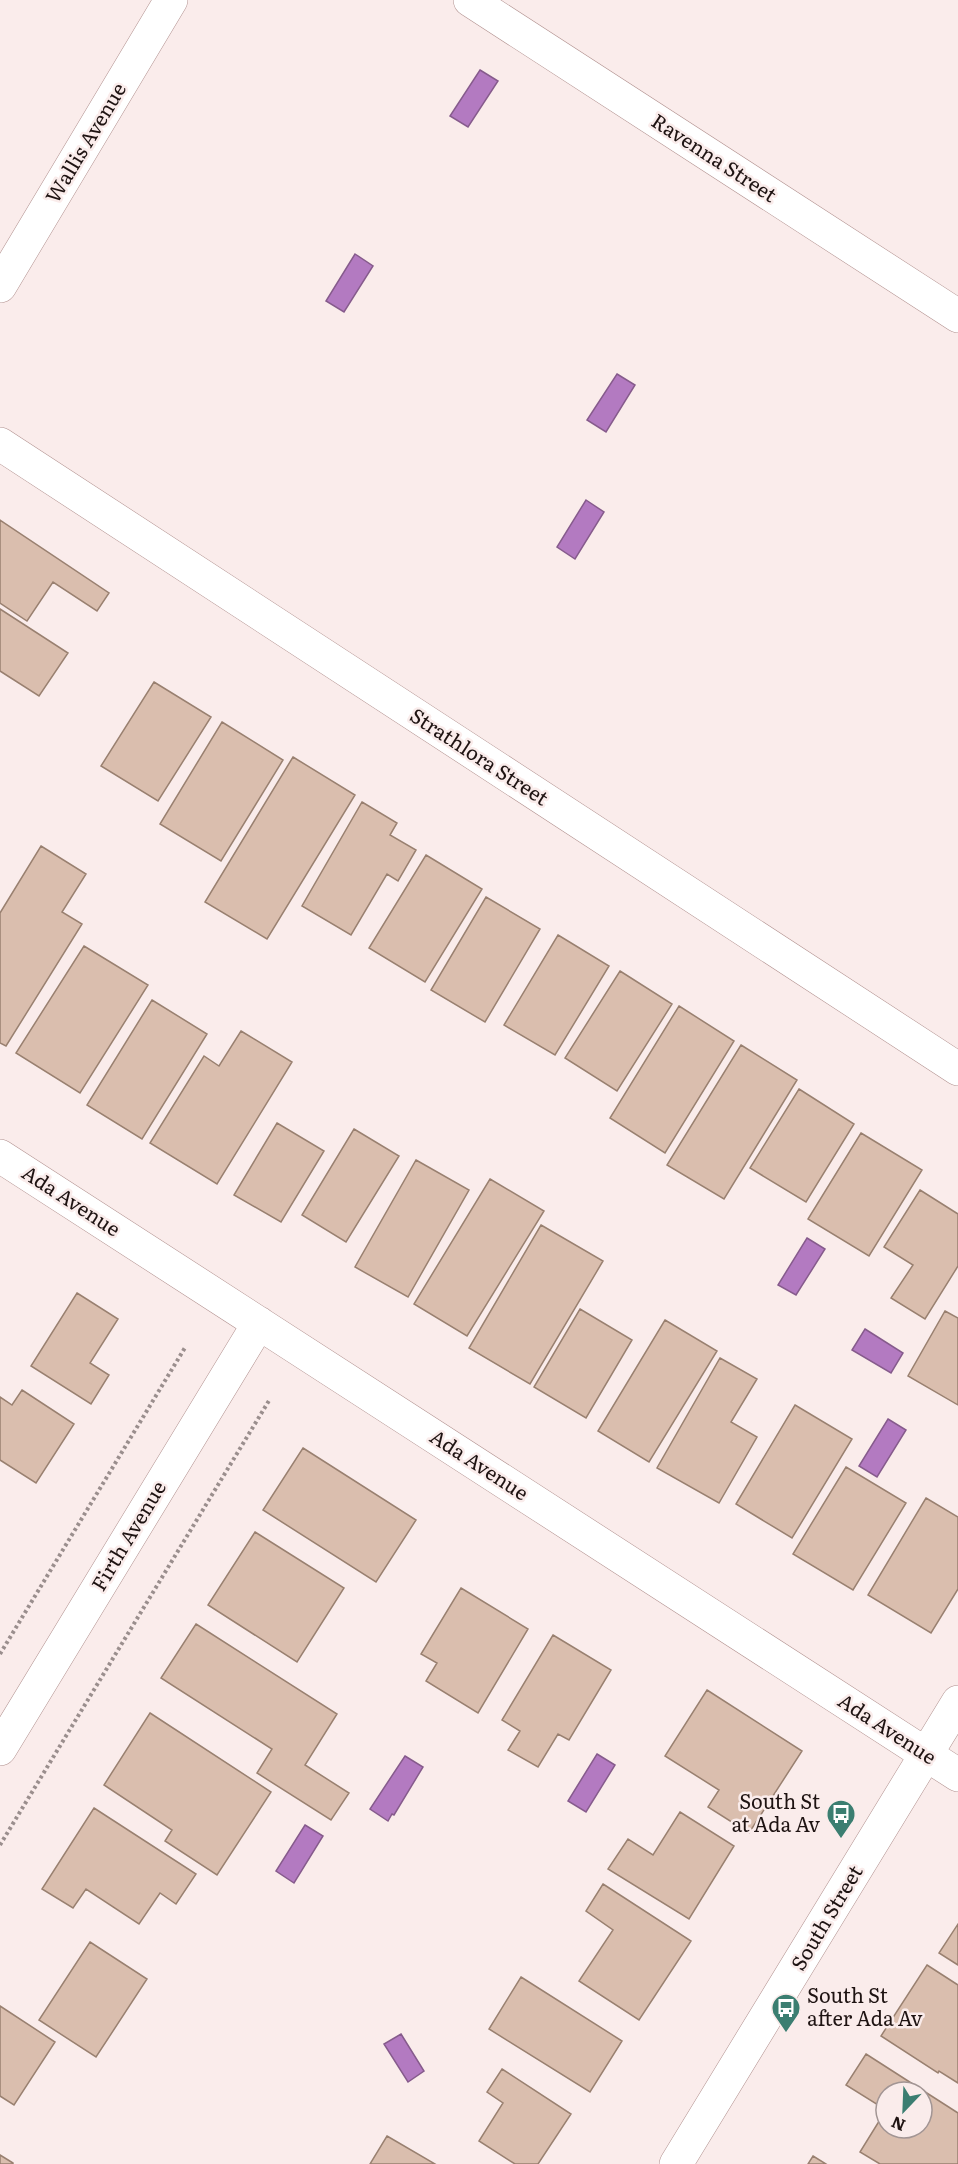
<svg xmlns="http://www.w3.org/2000/svg" width="958" height="2164" viewBox="0 0 958 2164" font-family="Literata,serif">
<style>
.water{fill:#b37ac1;stroke:#865b8c;stroke-width:1.5}
.building{fill:#dabeae;stroke:#998070;stroke-width:1.5}
.lines{fill:none;stroke-linecap:round;stroke-linejoin:round}
.street-casing{stroke:#b29290;stroke-width:34}
.path{stroke:#9a8e8d;stroke-width:4;stroke-dasharray:3 3;stroke-linecap:butt}
.street{stroke:#fff;stroke-width:33}
.labels{text-anchor:middle;stroke-width:5;stroke-linejoin:round;paint-order:stroke}
.street-label{font-size:20px;fill:#1e1312;stroke:#faeceb}
.poi-label{font-size:20px;fill:#1e1312;stroke:#faeceb;text-anchor:end}
</style>
<rect width="100%" height="100%" fill="#faeceb"/>
<!-- water -->
<path class="water" d="M480,70L498,81L468,127L450,116Z
M355,254L373,266L344,312L326,301Z
M617,374L635,385L606,432L587,420Z
M586,500L604,512L575,559L557,547Z
M807,1238L825,1249L796,1295L778,1285Z
M865,1329L903,1353L891,1373L852,1350Z
M888,1419L906,1430L877,1477L859,1466Z
M597,1754L615,1765L586,1812L568,1801Z
M405,1756L423,1767L394,1815L392,1814L388,1821L370,1809Z
M305,1825L323,1836L294,1883L276,1871Z
M401,2034L424,2071L408,2082L384,2044Z"/>
<!-- building -->
<path class="building" d="M0,520L109,593L97,611L53,582L27,621L0,603Z
M0,609L68,653L39,696L0,671Z
M154,682L211,717L158,801L101,766Z
M222,722L283,760L221,861L160,824Z
M293,757L355,795L267,939L205,902Z
M362,802L397,823L390,835L416,850L398,881L387,874L351,935L302,906Z
M41,846L86,874L62,912L82,924L6,1046L0,1043V913Z
M426,855L482,889L425,982L369,948Z
M486,897L540,929L485,1022L431,990Z
M558,935L609,966L555,1055L504,1025Z
M84,946L148,985L80,1093L16,1053Z
M620,971L672,1004L617,1091L565,1058Z
M152,1000L207,1034L142,1139L87,1105Z
M679,1006L734,1041L665,1153L610,1118Z
M241,1031L292,1062L217,1184L150,1143L204,1056L219,1066Z
M741,1045L797,1080L724,1199L667,1165Z
M799,1089L854,1124L806,1202L750,1168Z
M277,1123L324,1151L281,1222L234,1195Z
M354,1129L399,1156L346,1242L302,1215Z
M861,1133L922,1170L869,1256L808,1219Z
M416,1160L469,1190L408,1297L355,1267Z
M490,1179L544,1211L467,1336L414,1304Z
M920,1190L958,1214V1266L925,1319L891,1298L913,1265L884,1247Z
M541,1225L603,1261L530,1384L469,1348Z
M77,1293L118,1319L90,1363L109,1375L91,1404L31,1366Z
M580,1309L632,1340L586,1418L534,1387Z
M945,1311L958,1318V1405L908,1376Z
M665,1320L717,1351L649,1462L598,1431Z
M720,1358L757,1379L731,1422L757,1437L719,1503L657,1468Z
M22,1390L74,1424L36,1483L0,1460V1397L12,1405Z
M795,1405L852,1439L792,1538L736,1504Z
M303,1448L416,1520L376,1582L263,1510Z
M846,1467L906,1503L853,1590L793,1554Z
M926,1498L958,1517V1589L931,1633L868,1595Z
M255,1532L344,1588L297,1662L208,1605Z
M461,1588L528,1629L478,1713L426,1681L437,1663L421,1654Z
M196,1624L337,1714L305,1765L349,1793L331,1820L257,1773L272,1749L161,1678Z
M553,1635L611,1670L569,1740L558,1734L538,1767L508,1750L520,1731L502,1720Z
M707,1690L802,1751L749,1833L708,1807L719,1790L665,1756Z
M150,1713L271,1792L217,1875L165,1841L172,1830L104,1785Z
M94,1808L196,1874L176,1904L160,1893L139,1924L86,1889L73,1908L42,1889Z
M680,1812L734,1846L689,1919L608,1869L628,1839L653,1855Z
M603,1884L691,1941L639,2020L579,1981L613,1930L586,1911Z
M958,1924V1965L939,1953Z
M90,1942L147,1979L96,2057L39,2020Z
M927,1965L958,1985V2083L939,2071L938,2073L881,2036Z
M521,1977L622,2041L590,2092L489,2029Z
M0,2006L55,2042L14,2105L0,2096Z
M866,2054L958,2113V2164H880L860,2152L886,2110V2128H922V2092H886V2110L846,2085Z
M502,2069L571,2114L538,2164H515L479,2141L503,2103L487,2092Z
M387,2136L435,2164H370Z
M0,2155L13,2163V2164H0Z
M813,2156L826,2164H808Z"/>
<g class="lines">
<!-- street casing -->
<g class="street-casing">
<path id="street" d="M470,0L958,316
M0,286L171,0
M0,444L958,1069
M0,1156L958,1775
M0,1749L259,1323
M676,2164L958,1702"/>
</g>
<!-- path -->
<path class="path" d="M0,1654L186,1346
M0,1845L270,1399"/>
<!-- street -->
<use href="#street" class="street"/>
</g>
<!-- icons -->
<defs>
<g id="bus-pin" transform="scale(1.5)"><path d="M0 17L-7.5 6A9.5 9.5 0 1 1 7.5 6Z" fill="#3b7e71" stroke="#faeceb"/><path d="M-5-6H5V4H4V6H2V4H-2V6H-4V4H-5ZM-3.5-4V0h7V-4ZM-3.5 1.2v1.5H-2V1.2ZM2 1.2v1.5H3.5V1.2Z" fill="#fff"/></g>
</defs>
<g fill-rule="evenodd">
<use href="#bus-pin" x="841" y="1814"/>
<use href="#bus-pin" x="786" y="2008"/>
</g>
<g class="labels">
<!-- street labels -->
<g class="street-label">
<text transform="translate(86 143) rotate(-59)" y="7">Wallis Avenue</text>
<text transform="translate(714 158) rotate(33)" y="7">Ravenna Street</text>
<text transform="translate(479 757) rotate(33)" y="7">Strathlora Street</text>
<text transform="translate(71 1201) rotate(33)" y="7">Ada Avenue</text>
<text transform="translate(479 1465) rotate(33)" y="7">Ada Avenue</text>
<text transform="translate(129 1536) rotate(-59)" y="7">Firth Avenue</text>
<text transform="translate(887 1729) rotate(33)" y="7">Ada Avenue</text>
<text transform="translate(827 1918) rotate(-59)" y="7">South Street</text>
</g>
<!-- poi labels -->
<g class="poi-label">
<text x="820" y="1809">South St<tspan x="820" dy="23">at Ada Av</tspan></text>
<text x="807" y="2003" text-anchor="start">South St<tspan x="807" dy="23">after Ada Av</tspan></text>
</g>
</g>
<!-- north arrow -->
<g transform="translate(904 2110) rotate(203)"><circle r="28" fill="#faeceb" stroke="#a29594" stroke-width="1.5"/>
<path d="M0-4.5L10 22L0 15L-10 22Z" fill="#3b7e71"/>
<text y="-9" font-size="16" font-weight="bold" text-anchor="middle" fill="#1e1312">N</text>
</g>
</svg>
